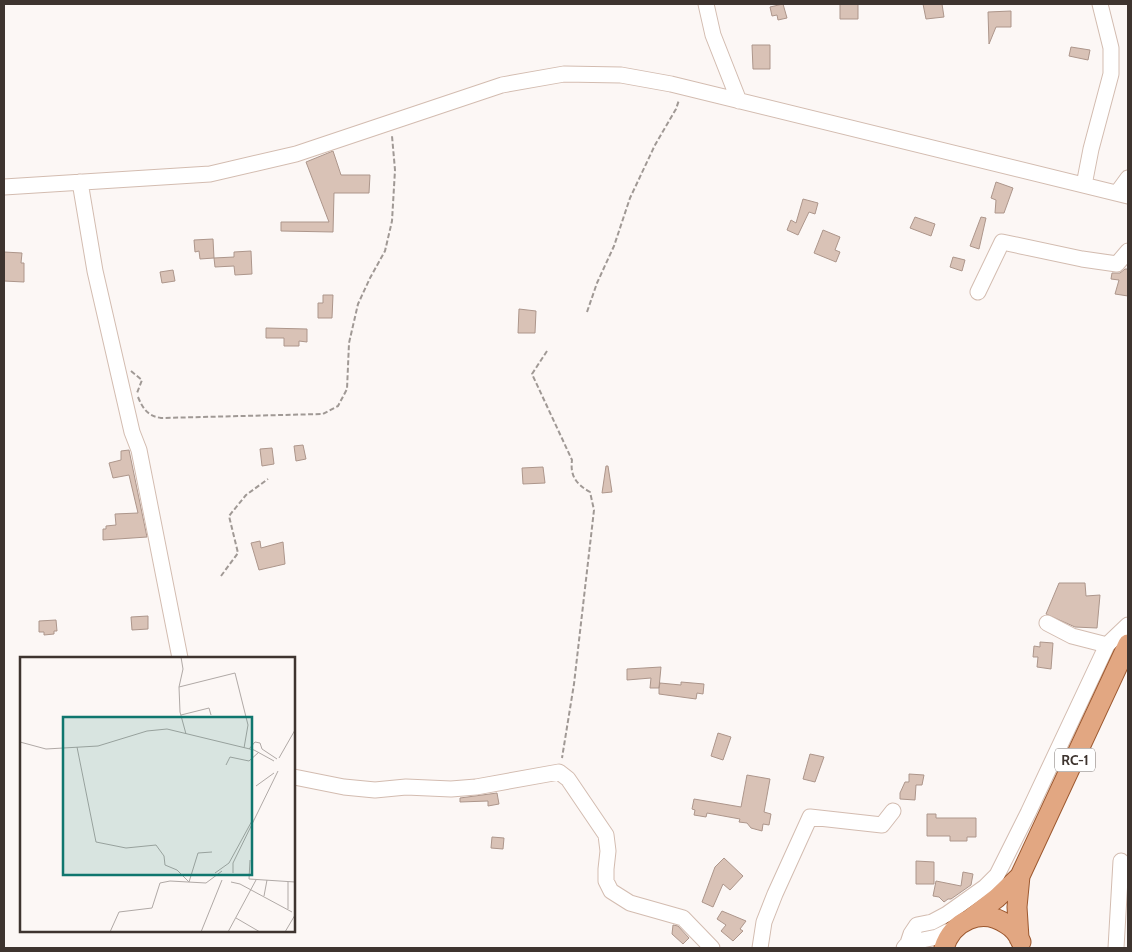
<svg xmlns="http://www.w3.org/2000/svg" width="1132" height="952" viewBox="0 0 1132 952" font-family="Cabin,sans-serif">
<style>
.building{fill:#d9c2b6;stroke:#ad968b}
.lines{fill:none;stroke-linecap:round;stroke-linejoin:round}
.minor-casing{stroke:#d3bcb0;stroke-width:17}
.major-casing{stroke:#9c582f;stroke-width:21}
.path{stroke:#a09995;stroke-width:2;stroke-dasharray:5 2.5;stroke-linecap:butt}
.minor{stroke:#fff;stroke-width:15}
.major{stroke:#e2a782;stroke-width:19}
.labels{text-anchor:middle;stroke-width:4;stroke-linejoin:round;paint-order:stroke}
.shield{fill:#fff;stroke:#78716d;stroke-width:1}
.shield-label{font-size:14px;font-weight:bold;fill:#3e342f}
.inset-road{fill:none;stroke:#b0a9a6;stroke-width:1}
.view{fill:#0f766e;fill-opacity:0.15;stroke:#0f766e;stroke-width:2.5}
.inset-edge{fill:none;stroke:#3e342f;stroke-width:2.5}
</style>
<rect width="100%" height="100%" fill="#fcf7f5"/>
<!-- building -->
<path class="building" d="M783,4L787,18L778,20L777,15L772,16L770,7Z
M840,4H858V19H840Z
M923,4H942L944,17L926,19Z
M1011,11V27H996L989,44L988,12Z
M752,45H770V69H753Z
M1071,47L1090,50L1088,60L1069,56Z
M333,151L341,175H370L369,193H334L333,232L281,231V222H329L306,162Z
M996,182L1013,188L1004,213H995L996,200L991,198Z
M803,199L818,203L815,214L809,212L798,235L787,230L791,220L796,223Z
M915,217L935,224L931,236L910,228Z
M981,217L986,218L979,249L970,246Z
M823,230L840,237L835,250L840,252L836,262L814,253Z
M213,239L214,258L234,257V252L251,251L252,274L235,275L234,266L215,267L214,258L200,259L199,251L195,252L194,240Z
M4,252L22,253L21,263H24V282L4,281Z
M953,257L965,260L962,271L950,267Z
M1125,269H1128V296L1115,294L1119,280L1111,279L1112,273H1120Z
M173,270L175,281L162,283L160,272Z
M323,295H333L332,318H318V303H323Z
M519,309L536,311L535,333H518Z
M266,328L307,329V342L299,341V346H284V338H266Z
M303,445L306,459L296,461L294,446Z
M272,448L274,464L262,466L260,449Z
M129,450L147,537L103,540V529H106V526L116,525L115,514L138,513L129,475L113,478L109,463L121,460V451Z
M606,466H608L612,492L602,493Z
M543,467L545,483L523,484L522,468Z
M260,541L261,548L283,542L285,564L259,570L251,543Z
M1059,583H1085L1086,596L1100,595L1097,628L1075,627L1046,614Z
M148,616V629L132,630L131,617Z
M56,620L57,631H54V634L44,635V632H39V621Z
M1040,642L1053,643L1051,669L1037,667L1038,657H1033L1034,646L1040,647Z
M661,667L659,688L660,683L681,685V682L704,684L703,694L697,693L696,699L659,694V688H650L651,678L627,680V669Z
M718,733L731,737L723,760L711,756Z
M810,754L824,757L815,782L803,779Z
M909,774L924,775L922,785H916L915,800L900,799V793L905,782H909Z
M747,775L770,779L764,812L771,814L769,825L763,824L762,831L751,828L747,823L739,822L740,819L707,813L706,817L694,815L695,810L692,809L694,799L741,807Z
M497,793L499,804L488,806V801L460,802V798Z
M927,814H936V818H976V837H967V841H950V836H927Z
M492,837L504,838L503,849L491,848Z
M724,858L743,876L730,890L723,884L713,907L702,902L715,867Z
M916,861L934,862V884H916Z
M963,872L973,874L971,885L951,899H948L944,902L939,897L933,896L936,881L961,886Z
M722,911L746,921L740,929L743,931L733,941L721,931L726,925L717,919Z
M673,925L678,926L689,938L683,944L672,934Z"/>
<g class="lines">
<!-- minor casing -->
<g class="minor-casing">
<path id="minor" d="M706,4L713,35L739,101
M80,182L95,271L132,432L139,450L180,658
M1084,185L1091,149L1111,74V48L1100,4
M4,187L210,174L296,154L502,85L564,74L621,75L671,84L1128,196
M1117,193L1128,178
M978,292L1002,242L1082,259L1117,264L1128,251
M1047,623L1072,636L1107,645
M294,777L344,787L375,790L406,787L451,789L476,787L559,772L568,779L606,835L608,851L606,869V881L611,891L630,903L683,918L712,948
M908,943L911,934L917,925L932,922L947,914L985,887L997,875L1028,813L1107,645L1128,625
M760,948L764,922L775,894L810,817L882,825L893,811
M904,948L908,943L937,937L955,928
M1116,948L1121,861"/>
</g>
<!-- major casing -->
<g class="major-casing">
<path id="major" d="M971,918L997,898L1020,876
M1019,938L1017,907L1020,876L1128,644
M944,948C952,921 982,907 1006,924C1013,928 1018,934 1021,942"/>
</g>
<!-- path -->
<path class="path" d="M587,312L597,283L614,246L630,198L655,145L676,109L679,100
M547,351L532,374L572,460C570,476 576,484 590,492L594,510L574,684L562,758
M131,371L142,380L137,393
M138,397C143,409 148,416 161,418L323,414L338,406L347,389L349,343L358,304L370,278L385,251L392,221L395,170L392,136
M221,576L238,553L229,516L246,495L268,479"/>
<!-- minor -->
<use href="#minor" class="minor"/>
<!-- major -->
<use href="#major" class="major"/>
</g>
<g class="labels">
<!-- shield labels -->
<rect class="shield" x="1055" y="748.5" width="40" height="23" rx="4"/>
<g class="shield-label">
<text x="1075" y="765">RC-1</text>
</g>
</g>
<!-- overview -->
<g transform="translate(20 657)">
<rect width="275" height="275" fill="#fcf7f5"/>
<path class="inset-road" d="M161,0L163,12L159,30L160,55L166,77M159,30L215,16L228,68L224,91M161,58L189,51L191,58M0,85L26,92L78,89L127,74L147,72L234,93L254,104M57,90L76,185L106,191L136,188L144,199L145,208L157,213L169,225M229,92L235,85L240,86L242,92L257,102M259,101L275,73M206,108L210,100L229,104L239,95M236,129L254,116M230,203L229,222L275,225M195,216L209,206L233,162M213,216V206L258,114M169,225L178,196L192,195M211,225L220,227L272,255M244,239L247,223M268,252V225M216,261L240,275M90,275L99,255L132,251L140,226L150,224L186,226L202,214M181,275L202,223M208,275L236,223M265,275L275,258"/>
<path class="view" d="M43,60H232V218H43Z"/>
<rect width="275" height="275" class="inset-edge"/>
</g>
<!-- border -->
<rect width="1132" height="952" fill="none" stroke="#3e342f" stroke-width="10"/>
</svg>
